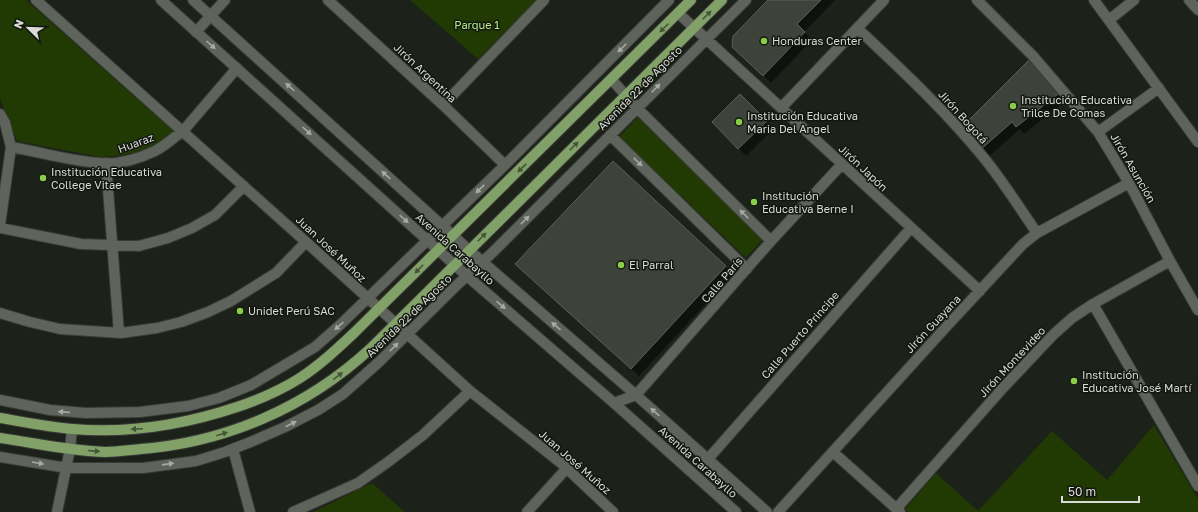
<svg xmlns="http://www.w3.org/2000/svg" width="1198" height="512" viewBox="0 0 1198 512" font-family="'Golos Text',sans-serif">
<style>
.green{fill:#213a04}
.shadow{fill:#0007}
.building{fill:#3d423a;stroke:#5b6058}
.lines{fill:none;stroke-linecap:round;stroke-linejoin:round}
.minor-casing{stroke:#393c37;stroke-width:12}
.secondary-casing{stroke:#393c37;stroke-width:12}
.primary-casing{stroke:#393c37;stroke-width:12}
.minor{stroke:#5e635b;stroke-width:10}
.secondary{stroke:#5e635b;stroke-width:10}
.primary{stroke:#81a168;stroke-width:10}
.oneway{fill:#445538}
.oneway2{fill:#a7aba5}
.poi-dot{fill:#8ace47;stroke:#131710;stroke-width:1.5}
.labels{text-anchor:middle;stroke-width:3;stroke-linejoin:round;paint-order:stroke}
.park-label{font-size:11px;fill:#b3ed84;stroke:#131710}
.poi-label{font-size:11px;fill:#d8dbd6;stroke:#131710;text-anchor:start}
.street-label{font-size:11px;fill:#d8dbd6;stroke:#131710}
</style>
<rect width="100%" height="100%" fill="#1c2119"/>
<!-- green -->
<path class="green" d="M0,0H26L173,131C153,151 126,156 100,157L17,141L0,99Z
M410,0H537L478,59Z
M638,117L763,239L746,258L619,137Z
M1154,425L1198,499V512H908L905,509L936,473L978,511L1052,431L1107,480Z
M372,483L405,512H313Z"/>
<!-- shadow -->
<path class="shadow" d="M769,0H835L804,32L812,40L771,83L733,46Z
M1031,59L1068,99L1024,134L1020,129L987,158L980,150Z
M740,96L773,129L746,156L713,122Z
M613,162L733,274L639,376L524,271Z"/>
<!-- building -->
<path class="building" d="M768,0H821L797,24L805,32L763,76L732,47L733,36Z
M1031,58L1062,91L1016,127L1012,122L979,151L960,129Z
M740,94L767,121L738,149L712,122Z
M613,161L726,266L631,369L515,264Z"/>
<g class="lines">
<!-- minor casing -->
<g class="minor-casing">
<path id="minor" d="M36,0L306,242L470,391L561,463L613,512
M328,0L443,105L505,165
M977,0L1033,56L1098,132L1129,183L1170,261L1198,310
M1094,0L1198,142
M1189,0L1198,10
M678,13L980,291
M1109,20L1134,0
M857,28C903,71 949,114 988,163C1006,186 1021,210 1037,233
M196,32L225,0
M612,80L637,108L771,241
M443,105L544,0
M781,108L884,0
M0,114L5,123L11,147L0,225
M1098,132L1159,88
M610,135L747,269
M11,147C40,152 70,161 99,163C118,165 138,159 155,151C165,146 173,138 183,131L237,68
M106,163L119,333
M0,228L81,244L139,246L168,238L192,228L215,215L244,186
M1093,304L1198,486
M0,313L30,322L60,329L121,333L157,328L181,322L208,312L231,301L276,273L306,242
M0,400L50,410L86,413L140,412L188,406L219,398L251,385L315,347L340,325L505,165L669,0
M614,403L636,395L771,241L842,164
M233,449L250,512
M833,452L900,512
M0,457L67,468H143L196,461L225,452L253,441L285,427L318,410L343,394L379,362L458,284L492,253L746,0
M708,459L911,228
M896,509L1002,389L1053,335L1072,318L1093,304L1170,261
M57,512L70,449L72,429
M293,512L358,483L388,462L423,435L470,391
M527,512L567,468
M778,512L946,327L1023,244L1037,233L1129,183"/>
</g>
<!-- secondary casing -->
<g class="secondary-casing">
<path id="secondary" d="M161,0L467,276L614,403L736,512
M193,0L469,250L636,395L767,512"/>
</g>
<!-- primary casing -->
<g class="primary-casing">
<path id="primary" d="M0,418C24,422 48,427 72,429C129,434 183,425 237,407C258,400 281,390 300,378C320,365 337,349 354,333L691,0
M0,438C35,443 70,451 105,452C117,452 130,450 141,449C227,442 307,407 370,349L722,0"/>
</g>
<!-- minor -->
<use href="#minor" class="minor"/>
<!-- secondary -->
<use href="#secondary" class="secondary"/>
<!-- primary -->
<use href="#primary" class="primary"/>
</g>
<!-- one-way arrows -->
<defs><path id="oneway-solid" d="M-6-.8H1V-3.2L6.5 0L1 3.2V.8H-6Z"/></defs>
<g class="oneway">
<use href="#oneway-solid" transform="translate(707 15) rotate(-45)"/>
<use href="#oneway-solid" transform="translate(664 28) rotate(135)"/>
<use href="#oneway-solid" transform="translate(574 146) rotate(-45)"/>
<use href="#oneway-solid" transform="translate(522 168) rotate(136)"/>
<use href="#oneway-solid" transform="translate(482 237) rotate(-45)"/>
<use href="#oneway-solid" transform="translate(419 269) rotate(135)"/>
<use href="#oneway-solid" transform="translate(338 376) rotate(-38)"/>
<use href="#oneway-solid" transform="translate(137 429) rotate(177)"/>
<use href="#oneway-solid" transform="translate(222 434) rotate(-17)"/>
<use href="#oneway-solid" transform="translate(94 451) rotate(5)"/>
</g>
<g class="oneway2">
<use href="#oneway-solid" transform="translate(211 45) rotate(42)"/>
<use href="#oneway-solid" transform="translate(622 48) rotate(135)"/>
<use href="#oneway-solid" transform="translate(290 87) rotate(-138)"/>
<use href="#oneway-solid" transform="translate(656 88) rotate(-45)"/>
<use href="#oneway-solid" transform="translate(307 131) rotate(42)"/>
<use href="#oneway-solid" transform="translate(638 162) rotate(45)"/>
<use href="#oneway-solid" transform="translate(386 175) rotate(-138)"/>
<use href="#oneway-solid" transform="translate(480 189) rotate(136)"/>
<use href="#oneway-solid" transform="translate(744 214) rotate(-135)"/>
<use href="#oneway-solid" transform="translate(404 219) rotate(42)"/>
<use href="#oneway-solid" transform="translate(525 220) rotate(-45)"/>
<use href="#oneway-solid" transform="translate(501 305) rotate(41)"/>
<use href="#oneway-solid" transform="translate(339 326) rotate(138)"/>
<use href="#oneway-solid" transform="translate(556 326) rotate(-139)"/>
<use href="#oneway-solid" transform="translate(394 347) rotate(-45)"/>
<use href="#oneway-solid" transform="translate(64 412) rotate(-175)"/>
<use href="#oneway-solid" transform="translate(655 412) rotate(-139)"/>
<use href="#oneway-solid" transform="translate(291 424) rotate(-27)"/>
<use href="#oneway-solid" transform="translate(38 463) rotate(10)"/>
<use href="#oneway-solid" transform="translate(168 464) rotate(-8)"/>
</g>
<!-- markers -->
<g class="poi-dot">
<circle cx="764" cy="41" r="4"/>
<circle cx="1013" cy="106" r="4"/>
<circle cx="739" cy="122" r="4"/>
<circle cx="43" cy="178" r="4"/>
<circle cx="754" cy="202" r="4"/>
<circle cx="621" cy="265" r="4"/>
<circle cx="240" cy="311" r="4"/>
<circle cx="1074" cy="381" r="4"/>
</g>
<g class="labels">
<!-- park labels -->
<g class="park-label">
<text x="477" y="29">Parque 1</text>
</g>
<!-- poi labels -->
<g class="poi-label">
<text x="772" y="45">Honduras Center</text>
<text x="1021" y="104">Institución Educativa<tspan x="1021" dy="13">Trilce De Comas</tspan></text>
<text x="747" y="120">Institución Educativa<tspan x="747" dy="13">Maria Del Angel</tspan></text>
<text x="51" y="176">Institución Educativa<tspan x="51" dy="13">College Vitae</tspan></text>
<text x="762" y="200">Institución<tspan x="762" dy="13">Educativa Berne I</tspan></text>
<text x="629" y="269">El Parral</text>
<text x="248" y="315">Unidet Perú SAC</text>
<text x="1082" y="379">Institución<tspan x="1082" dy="13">Educativa José Martí</tspan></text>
</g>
<!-- street labels -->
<g class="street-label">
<text transform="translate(425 73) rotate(43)" y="4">Jirón Argentina</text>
<text transform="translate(640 88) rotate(-45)" y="4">Avenida 22 de Agosto</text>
<text transform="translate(963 117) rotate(48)" y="4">Jirón Bogotá</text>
<text transform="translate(136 143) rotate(-20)" y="4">Huaraz</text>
<text transform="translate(863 168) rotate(43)" y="4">Jirón Japón</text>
<text transform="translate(1133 168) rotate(60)" y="4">Jirón Asunción</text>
<text transform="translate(331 249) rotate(43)" y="4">Juan José Muñoz</text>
<text transform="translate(455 249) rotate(42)" y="4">Avenida Carabayllo</text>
<text transform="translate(722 280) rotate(-49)" y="4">Calle París</text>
<text transform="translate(409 316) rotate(-44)" y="4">Avenida 22 de Agosto</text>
<text transform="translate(933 324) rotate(-47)" y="4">Jirón Guayana</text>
<text transform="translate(800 335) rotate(-49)" y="4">Calle Puerto Principe</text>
<text transform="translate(1012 362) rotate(-47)" y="4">Jirón Montevideo</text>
<text transform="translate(575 462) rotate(41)" y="4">Juan José Muñoz</text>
<text transform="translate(698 462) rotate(42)" y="4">Avenida Carabayllo</text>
</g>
</g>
<!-- north arrow -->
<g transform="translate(28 28) rotate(293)" stroke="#131710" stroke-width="3" paint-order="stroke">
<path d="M0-3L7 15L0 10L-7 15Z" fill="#d8dbd6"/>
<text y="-6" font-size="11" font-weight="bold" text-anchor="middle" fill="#d8dbd6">N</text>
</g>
<!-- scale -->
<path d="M1062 496v6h77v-6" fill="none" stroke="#d8dbd6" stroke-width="2"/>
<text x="1068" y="496" font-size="12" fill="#d8dbd6" stroke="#131710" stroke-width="3" paint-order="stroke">50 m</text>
</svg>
